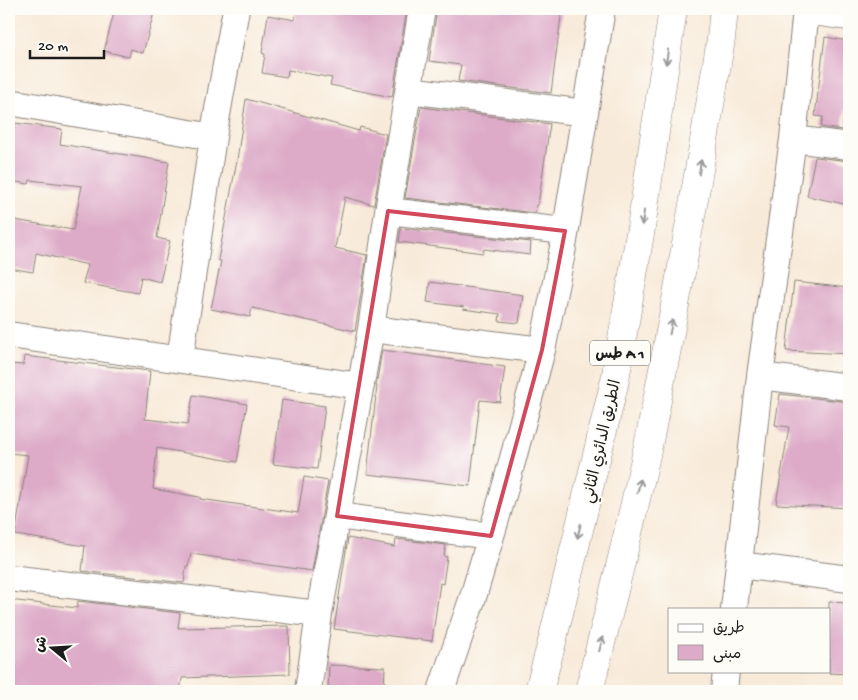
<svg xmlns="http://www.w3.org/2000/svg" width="858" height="700" viewBox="0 0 858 700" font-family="'Gochi Hand','Playpen Sans Arabic',sans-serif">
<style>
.building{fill:#ddaac8}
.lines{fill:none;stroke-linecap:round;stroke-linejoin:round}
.street-casing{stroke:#8a837a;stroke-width:28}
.highway-casing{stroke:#8a837a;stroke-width:29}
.street{stroke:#fff;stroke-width:26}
.highway{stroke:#fff;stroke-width:28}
.oneway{stroke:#999}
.marked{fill:none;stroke:#d1495b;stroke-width:4;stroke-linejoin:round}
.labels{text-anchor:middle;stroke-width:4;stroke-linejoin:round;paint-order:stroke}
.shield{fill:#fdfcf7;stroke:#605f5e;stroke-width:1}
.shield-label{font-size:15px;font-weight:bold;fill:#1c1c1c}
.street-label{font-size:16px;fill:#1c1c1c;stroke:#fdfcf7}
</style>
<rect width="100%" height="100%" fill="#fdfcf7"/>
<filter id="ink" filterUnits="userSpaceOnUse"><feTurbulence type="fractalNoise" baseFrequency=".02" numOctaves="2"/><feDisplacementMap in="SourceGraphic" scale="10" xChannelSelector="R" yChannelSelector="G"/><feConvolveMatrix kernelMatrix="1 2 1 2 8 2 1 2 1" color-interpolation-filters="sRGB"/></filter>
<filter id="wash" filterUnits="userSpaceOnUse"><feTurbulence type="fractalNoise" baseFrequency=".0096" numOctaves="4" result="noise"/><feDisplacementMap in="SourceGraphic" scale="20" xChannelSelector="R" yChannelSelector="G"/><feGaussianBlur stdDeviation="1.12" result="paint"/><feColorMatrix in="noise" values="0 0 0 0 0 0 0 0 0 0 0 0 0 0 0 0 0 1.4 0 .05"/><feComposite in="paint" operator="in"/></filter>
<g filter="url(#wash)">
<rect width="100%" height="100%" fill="#f8ead9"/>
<g id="blocks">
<!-- building -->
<path class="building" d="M115,9H155L143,53L131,49L129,57L104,51Z
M296,9H407L392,97L330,85L332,78L288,70L287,77L262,73L265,54L262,53L268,15L295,20Z
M437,9H562L551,93L458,81L461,65L429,61Z
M825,37L849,41V73L842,130L821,127L823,117L815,116Z
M246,99L359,131L360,127L386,134L374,205L345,197L335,248L367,255L355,331L252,308L250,317L211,309L221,261L218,260L237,160Z
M421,107L550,124L538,205H536L535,213L405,198Z
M15,123L62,129L60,144L169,162L157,238L170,241L160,282L141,277L138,293L83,283L88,265L36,253L33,272L9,268V219L73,230L82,186L30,180L29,184L9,181V129L14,130Z
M815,157L849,161V205L807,196Z
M401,228L531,242L530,255L484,249L483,253L399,242Z
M430,282L523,295L519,323L499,321L500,314L463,309L464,307L427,302Z
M794,282L849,288V354L786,351Z
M382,350L505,367L500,402L480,400L470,486L367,474L377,386H376Z
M24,356L150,371L145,419L188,424L193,395L247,404L237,462L157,448L153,489L200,497V499L298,513L304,477L328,481L312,571L191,554L188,566H186L184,583L82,571L85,546L15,535L28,455L9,453V364L23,365Z
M780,394L849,402V508L776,504L789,427L775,425Z
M282,400L325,406L317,469L273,464Z
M348,538L395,547L396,539L446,545L444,556L447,557L443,584L440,583L432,641L334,629Z
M9,600L77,608L78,601L180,613L178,628L289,626L290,674L182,678L180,691H9Z
M829,602L849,603V674L829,673Z
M329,665L385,667L384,691H328Z"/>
</g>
</g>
<g filter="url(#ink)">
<use href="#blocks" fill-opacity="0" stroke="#8a837a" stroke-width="1"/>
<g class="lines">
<!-- street casing -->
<g class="street-casing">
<path id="street" d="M806,11L849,17
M409,90L585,113
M9,102L213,137
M793,139L849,146
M388,211L565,231
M371,329L542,350
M9,335L361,386
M180,359L213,137L236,9
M760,376L849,387
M337,516L491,536
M739,565L849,579
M9,578L319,614
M734,609L760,376L793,139L806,9
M308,691L319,614L371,329L388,211L422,9
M441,691L474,594L505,488L542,350L562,253L602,9
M724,691L726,671"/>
</g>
<!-- highway casing -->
<g class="highway-casing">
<path id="highway" d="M539,691L553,638L615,380L641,228L673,9
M589,691C610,608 631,525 649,441C676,307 699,173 721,39L724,9"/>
</g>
<!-- street -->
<use href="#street" class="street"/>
<!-- highway -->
<use href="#highway" class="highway"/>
</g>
<!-- one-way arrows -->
<defs><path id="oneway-shaft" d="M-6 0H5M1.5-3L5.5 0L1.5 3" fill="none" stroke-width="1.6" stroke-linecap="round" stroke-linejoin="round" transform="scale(1.25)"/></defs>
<g class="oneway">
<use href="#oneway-shaft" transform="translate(667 57) rotate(98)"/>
<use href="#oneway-shaft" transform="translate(700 167) rotate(-81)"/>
<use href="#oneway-shaft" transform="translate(643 218) rotate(98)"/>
<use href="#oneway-shaft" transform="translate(671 327) rotate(-79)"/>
<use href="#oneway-shaft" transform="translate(639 486) rotate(-77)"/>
<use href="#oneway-shaft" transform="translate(579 531) rotate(103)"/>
<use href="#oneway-shaft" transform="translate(601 644) rotate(-76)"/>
</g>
</g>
<!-- marked area -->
<path class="marked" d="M388,211L565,231L542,350L491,536L337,516Z"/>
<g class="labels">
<!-- shield labels -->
<rect class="shield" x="590" y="340.5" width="60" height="25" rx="4"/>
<g class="shield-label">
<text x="620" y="358">طس A 1</text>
</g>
<!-- street labels -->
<g class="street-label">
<text transform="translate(600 441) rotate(-77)" y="6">الطريق الدائري الثاني</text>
</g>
</g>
<!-- margin -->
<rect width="858" height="700" fill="none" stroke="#fdfcf7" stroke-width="30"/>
<!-- legend -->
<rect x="668" y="608" width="162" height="65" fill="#fdfcf7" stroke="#a3a29f"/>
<rect x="678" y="624" width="25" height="8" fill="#ffffff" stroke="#a3a29f"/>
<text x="713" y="632" font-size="15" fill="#1c1c1c">طريق</text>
<rect x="678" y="645" width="25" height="15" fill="#ddaac8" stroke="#a3a29f"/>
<text x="713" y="658" font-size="15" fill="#1c1c1c">مبنى</text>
<!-- north arrow -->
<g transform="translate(52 648) rotate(288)" stroke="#fdfcf7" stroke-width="4" paint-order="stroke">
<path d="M0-4L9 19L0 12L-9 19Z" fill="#1c1c1c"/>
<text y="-8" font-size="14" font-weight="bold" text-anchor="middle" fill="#1c1c1c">ش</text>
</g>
<!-- scale -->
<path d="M30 50v8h74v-8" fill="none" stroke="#1c1c1c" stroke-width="2.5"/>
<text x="38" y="50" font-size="15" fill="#1c1c1c" stroke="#fdfcf7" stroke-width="4" paint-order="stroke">20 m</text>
</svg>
